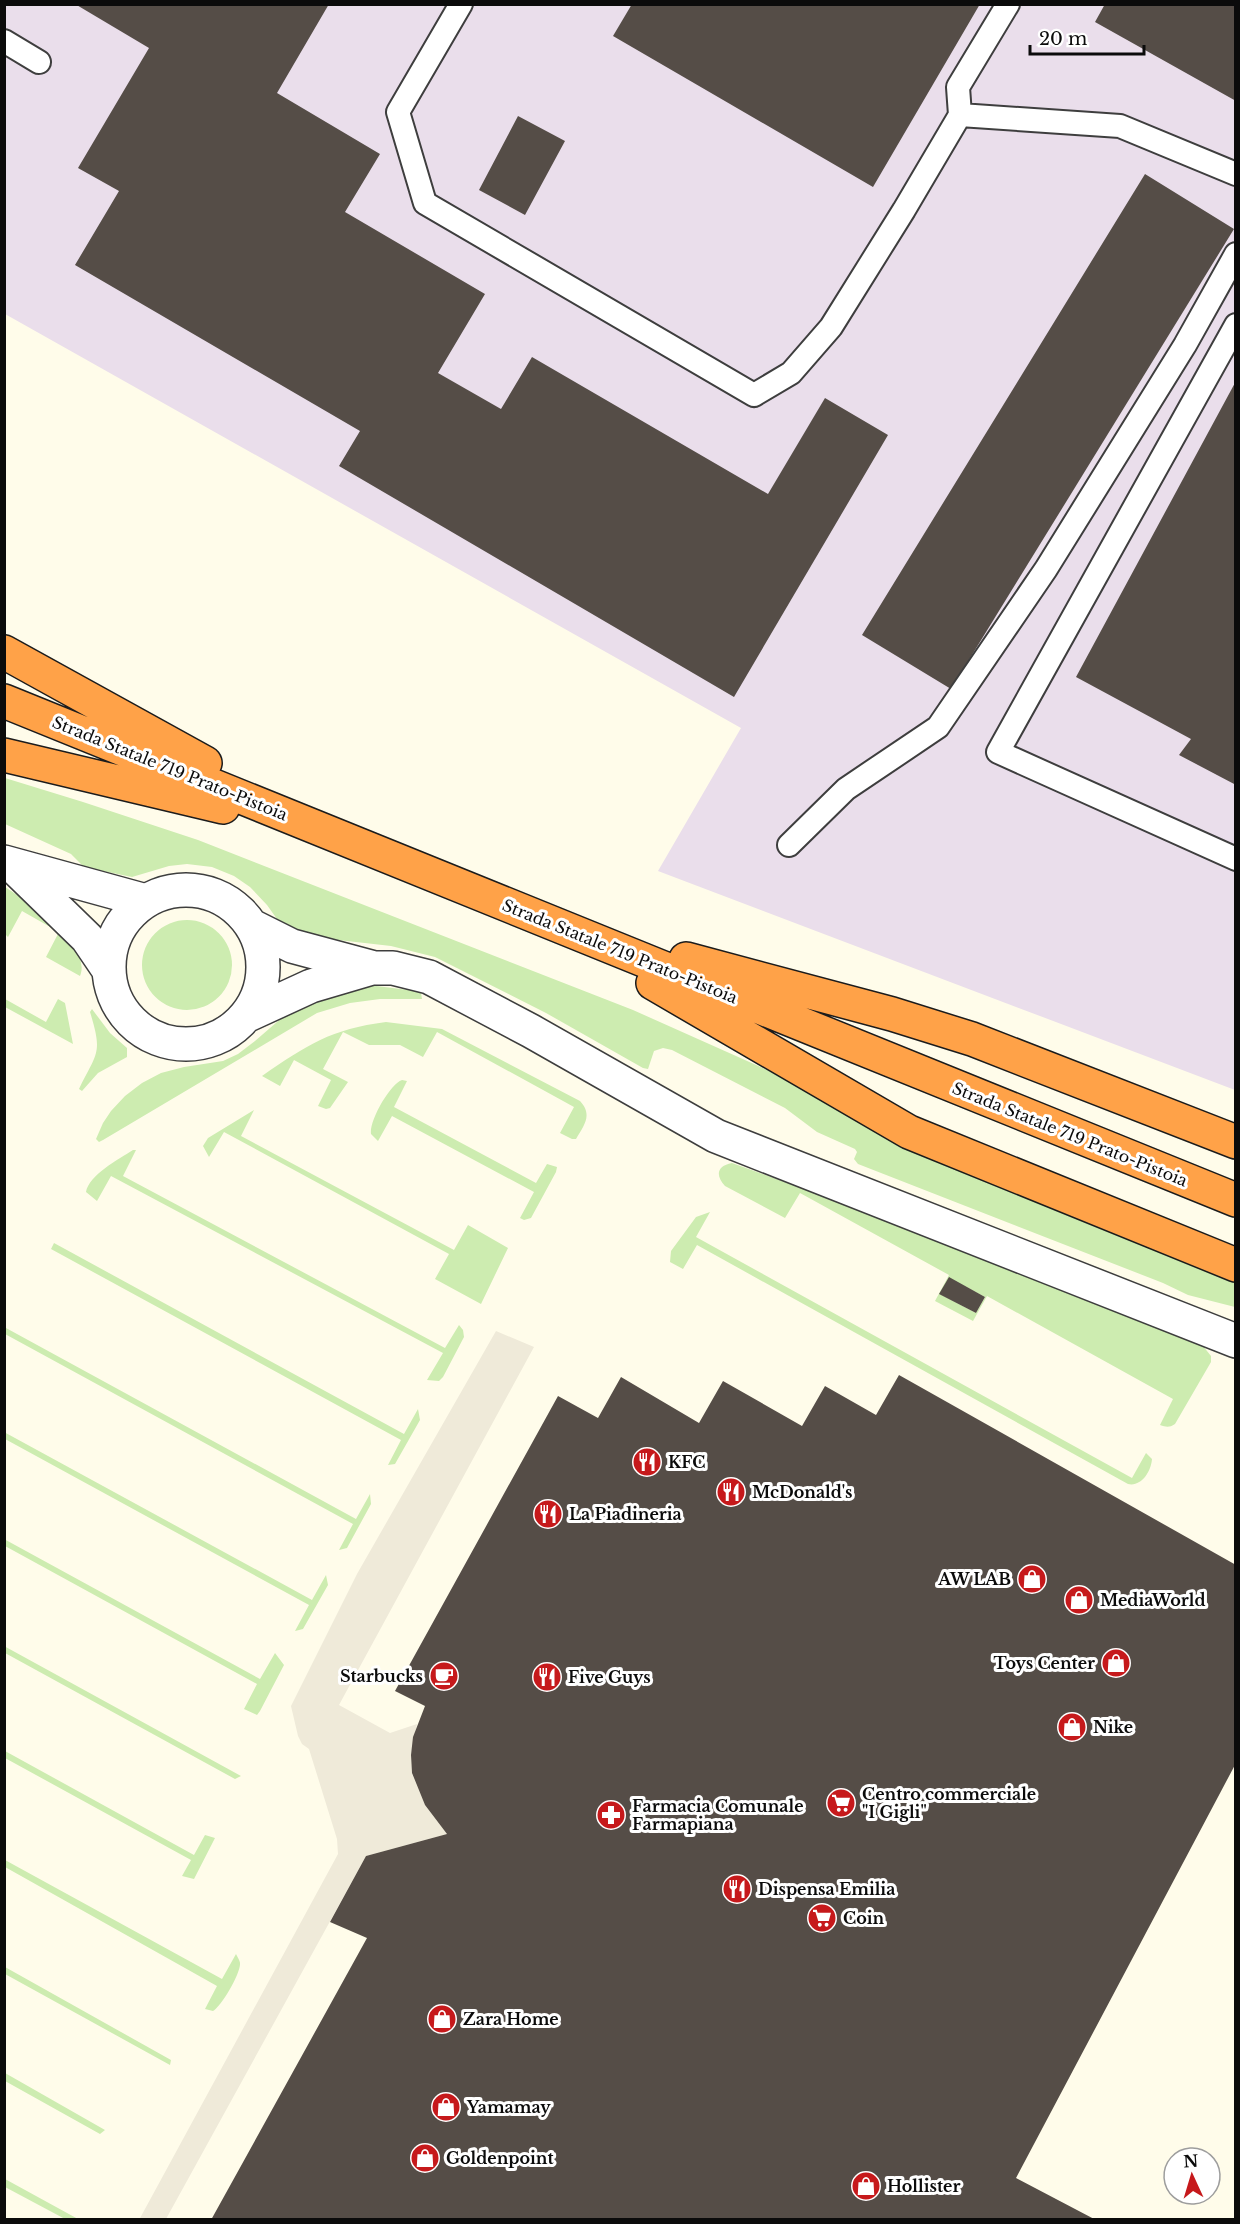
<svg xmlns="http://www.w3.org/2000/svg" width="1240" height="2224" viewBox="0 0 1240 2224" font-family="'Libre Baskerville',serif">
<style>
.industrial{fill:#eadeeb}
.green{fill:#cdecb0;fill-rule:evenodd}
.plaza{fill:#efead9}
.building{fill:#554d47}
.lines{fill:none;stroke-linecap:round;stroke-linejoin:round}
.lane-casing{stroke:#3e3e3e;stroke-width:26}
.street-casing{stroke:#3e3e3e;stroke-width:36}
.highway-casing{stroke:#1c1c1c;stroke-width:36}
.lane{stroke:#fff;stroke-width:22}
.street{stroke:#fff;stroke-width:33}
.highway{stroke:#ffa248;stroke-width:33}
.labels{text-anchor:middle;stroke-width:6;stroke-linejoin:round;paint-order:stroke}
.street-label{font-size:16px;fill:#0b0b0b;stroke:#fff}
.poi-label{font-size:16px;font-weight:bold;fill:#0b0b0b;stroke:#fff;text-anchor:start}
</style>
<rect width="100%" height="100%" fill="#fffcea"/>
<!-- industrial -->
<path class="industrial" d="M5,5H1235V1090L658,871L741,728L5,314Z"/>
<!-- green -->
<path class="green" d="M5,778L83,802L198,840L633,1010L765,1069L931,1157L1052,1209L1235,1282V1307L1188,1295L1163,1283L858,1164L854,1159L857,1152L855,1149L817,1132L785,1108L672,1050L663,1048L654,1051L648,1069L643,1068L546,1013L435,957L391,946L312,937L282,926L267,905L250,887L234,876L212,867L187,864L169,866L132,877L84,867L71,854L5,824Z
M5,887C27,901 93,945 80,976L46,957L59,932L22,911L8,937L5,934Z
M142 965a45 45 0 1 1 90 0a45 45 0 1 1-90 0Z
M368,985L417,991L421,993L422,999H380L350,1003L317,1013L103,1140L99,1142L96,1139L103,1123L111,1111L125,1096L142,1083L161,1073L184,1067L223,1061L238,1054L255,1041L292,1009Z
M5,999L46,1022L58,999L65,1003L73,1044L5,1007Z
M92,1009L110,1033L127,1048V1057L98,1073L82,1091L79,1089C97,1052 103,1054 90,1012Z
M386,1022L442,1029L580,1101C593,1115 584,1125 576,1139H572L560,1133L574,1107L437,1032L423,1057L400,1045H369L343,1032L323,1069L348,1082L330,1108L326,1109L318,1106L331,1080L294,1060L280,1086L262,1076C307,1045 331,1029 386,1022Z
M402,1080L407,1081L394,1107L536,1183L547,1164L557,1167L556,1172L531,1218L524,1220L520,1218L534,1192L392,1116L378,1141L371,1134C369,1121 390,1084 402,1080Z
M254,1110L241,1136L454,1250L468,1225L508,1248L481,1304L435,1279L449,1254L224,1132L209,1157L203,1146L208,1138Z
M133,1150H136L123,1176L445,1348L459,1325L463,1330L464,1337L443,1377L439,1381L427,1380L443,1353L111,1176L97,1201L86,1192C89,1175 119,1159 133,1150Z
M732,1163L801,1188L1203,1346L1211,1356V1362L1175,1424C1169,1428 1166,1427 1160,1425L1173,1399L987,1296L973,1321L935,1301L949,1275L800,1193L785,1218L725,1186C715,1175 717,1166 732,1163ZM949,1278L985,1297L976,1313L940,1294Z
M710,1212L696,1237L1132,1478L1146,1453L1152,1459C1151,1472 1141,1487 1128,1484L697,1245L683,1269L670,1262L671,1251L696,1217Z
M54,1243L404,1434L418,1409L420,1420L395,1464L388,1465L401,1440L51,1249Z
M6,1328L356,1519L370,1494L371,1504L347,1548L339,1550L353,1524L5,1334Z
M4,1432L312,1600L326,1575L328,1585L303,1629L295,1631L309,1605L5,1439Z
M4,1539L260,1679L275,1653L284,1665L260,1711L257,1715L244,1709L257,1684L5,1546Z
M4,1646L241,1776L235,1779L5,1653Z
M5,1751L194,1855L205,1835L215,1838L194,1879L182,1876L191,1860L5,1758Z
M5,1860L222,1979L236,1954C237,1956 240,1961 240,1963C241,1973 221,2007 213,2011L205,2009L217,1986L5,1867Z
M5,1967L171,2060L170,2065L5,1974Z
M5,2073L105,2130L100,2134L5,2081Z
M5,2179L78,2219H65L5,2187Z"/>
<!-- plaza -->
<path class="plaza" d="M496,1331L534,1347L339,1705L390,1733L417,1724L411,1755L412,1774L425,1805L447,1834L366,1856L166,2219L139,2220L338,1854L337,1839L309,1749L302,1744L298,1736L291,1706L357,1574Z"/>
<!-- building -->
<path class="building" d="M75,4H329L277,93L380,154L345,212L485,294L438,373L501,409L532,357L768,494L825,398L888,435L734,697L339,466L360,431L75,265L119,191L78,168L149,48Z
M632,4H980L873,187L613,36Z
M1105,4H1236V101L1095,22Z
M518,116L565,141L525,215L479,190Z
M1145,174L1234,229L951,689L862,635Z
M1236,381V785L1179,755L1191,739L1076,677Z
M949,1277L985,1297L976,1313L939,1294Z
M899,1375L1236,1565V1763L1016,2178L1096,2220H211L367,1938L330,1922L366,1856L447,1834L425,1805L412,1773L411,1755L413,1737L425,1706L395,1691L558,1396L598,1418L621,1377L699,1423L723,1381L802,1426L825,1386L876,1415Z"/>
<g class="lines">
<!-- lane casing -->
<g class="lane-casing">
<path id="lane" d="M461,4L398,112L425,203L754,395L791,373L831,327L904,210L960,115L1120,126L1236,174
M4,41L39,62
M960,115L958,87L1008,4
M1236,325L998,752L1236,859
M789,845L846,789L938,727L1046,569L1185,345L1236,254"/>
</g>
<!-- street casing -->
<g class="street-casing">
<path id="street" d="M4,862L146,901
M14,867L87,938L108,969
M109 967a77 77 0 1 1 154 0a77 77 0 1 1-154 0Z
M252,926L292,946L374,968H393L429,977L531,1031L716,1136L1236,1341
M248,1015L311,986L372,968"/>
</g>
<!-- highway casing -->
<g class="highway-casing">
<path id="highway" d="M4,652L205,763
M4,701L1236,1200
M4,755L223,807
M686,959L892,1014L972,1039L1236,1142
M653,983L909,1132L1236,1265"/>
</g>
<!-- lane -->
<use href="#lane" class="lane"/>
<!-- street -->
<use href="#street" class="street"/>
<!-- highway -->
<use href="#highway" class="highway"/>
</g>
<!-- icons -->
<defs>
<g id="restaurant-disc" transform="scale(1.5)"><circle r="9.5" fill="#c6191b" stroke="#fff"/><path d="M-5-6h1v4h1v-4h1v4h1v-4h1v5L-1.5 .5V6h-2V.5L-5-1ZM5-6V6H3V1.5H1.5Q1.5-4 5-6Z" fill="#fff"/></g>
<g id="shop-disc" transform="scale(1.5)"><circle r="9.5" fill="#c6191b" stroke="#fff"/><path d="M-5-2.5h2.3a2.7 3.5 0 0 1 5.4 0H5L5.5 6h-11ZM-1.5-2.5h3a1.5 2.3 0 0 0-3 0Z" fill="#fff"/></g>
<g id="cafe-disc" transform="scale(1.5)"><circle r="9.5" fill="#c6191b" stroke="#fff"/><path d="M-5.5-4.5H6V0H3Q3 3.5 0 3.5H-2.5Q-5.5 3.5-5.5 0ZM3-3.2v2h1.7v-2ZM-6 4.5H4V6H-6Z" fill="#fff"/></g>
<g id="supermarket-disc" transform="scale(1.5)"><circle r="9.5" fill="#c6191b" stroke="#fff"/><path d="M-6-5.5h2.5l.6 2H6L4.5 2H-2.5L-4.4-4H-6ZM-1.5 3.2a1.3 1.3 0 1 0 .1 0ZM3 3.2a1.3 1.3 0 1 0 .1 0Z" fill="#fff"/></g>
<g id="pharmacy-disc" transform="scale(1.5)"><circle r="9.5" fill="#c6191b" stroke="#fff"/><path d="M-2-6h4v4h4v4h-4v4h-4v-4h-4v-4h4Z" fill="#fff"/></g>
</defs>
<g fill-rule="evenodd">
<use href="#restaurant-disc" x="647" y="1462"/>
<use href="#restaurant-disc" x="731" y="1492"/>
<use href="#restaurant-disc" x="548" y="1514"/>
<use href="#shop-disc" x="1032" y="1579"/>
<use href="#shop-disc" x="1079" y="1600"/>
<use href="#shop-disc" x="1116" y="1663"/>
<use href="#cafe-disc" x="444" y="1676"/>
<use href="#restaurant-disc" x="547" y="1677"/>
<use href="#shop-disc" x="1072" y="1727"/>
<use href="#supermarket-disc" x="841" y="1803"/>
<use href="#pharmacy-disc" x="611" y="1815"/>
<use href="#restaurant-disc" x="737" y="1889"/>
<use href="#supermarket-disc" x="822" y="1918"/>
<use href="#shop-disc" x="442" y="2019"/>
<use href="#shop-disc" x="446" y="2107"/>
<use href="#shop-disc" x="425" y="2158"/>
<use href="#shop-disc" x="866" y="2186"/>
</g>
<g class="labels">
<!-- street labels -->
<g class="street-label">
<text transform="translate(170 768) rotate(22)" y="6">Strada Statale 719 Prato-Pistoia</text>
<text transform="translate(620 951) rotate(22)" y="6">Strada Statale 719 Prato-Pistoia</text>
<text transform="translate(1070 1134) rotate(22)" y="6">Strada Statale 719 Prato-Pistoia</text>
</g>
<!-- poi labels -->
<g class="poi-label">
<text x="668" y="1468">KFC</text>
<text x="752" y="1498">McDonald's</text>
<text x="569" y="1520">La Piadineria</text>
<text x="1011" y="1585" text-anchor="end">AW LAB</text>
<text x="1100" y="1606">MediaWorld</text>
<text x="1095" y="1669" text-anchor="end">Toys Center</text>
<text x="423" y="1682" text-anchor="end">Starbucks</text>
<text x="568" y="1683">Five Guys</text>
<text x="1093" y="1733">Nike</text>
<text x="862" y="1800">Centro commerciale<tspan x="862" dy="18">"I Gigli"</tspan></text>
<text x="632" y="1812">Farmacia Comunale<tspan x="632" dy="18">Farmapiana</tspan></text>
<text x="758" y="1895">Dispensa Emilia</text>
<text x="843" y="1924">Coin</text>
<text x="463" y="2025">Zara Home</text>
<text x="467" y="2113">Yamamay</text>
<text x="446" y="2164">Goldenpoint</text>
<text x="887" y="2192">Hollister</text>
</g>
</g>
<!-- border -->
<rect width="1240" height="2224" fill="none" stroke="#0b0b0b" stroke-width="12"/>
<!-- north arrow -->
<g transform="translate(1192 2176) rotate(356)"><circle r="28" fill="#ffffff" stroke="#9d9d9d" stroke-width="1.5"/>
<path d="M0-4.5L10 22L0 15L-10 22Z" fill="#c6191b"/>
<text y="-9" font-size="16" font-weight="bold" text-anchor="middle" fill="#0b0b0b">N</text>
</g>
<!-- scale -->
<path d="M1030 45v9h114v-9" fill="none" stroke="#0b0b0b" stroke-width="3"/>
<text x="1039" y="45" font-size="18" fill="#0b0b0b" stroke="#ffffff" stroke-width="4.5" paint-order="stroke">20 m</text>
</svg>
